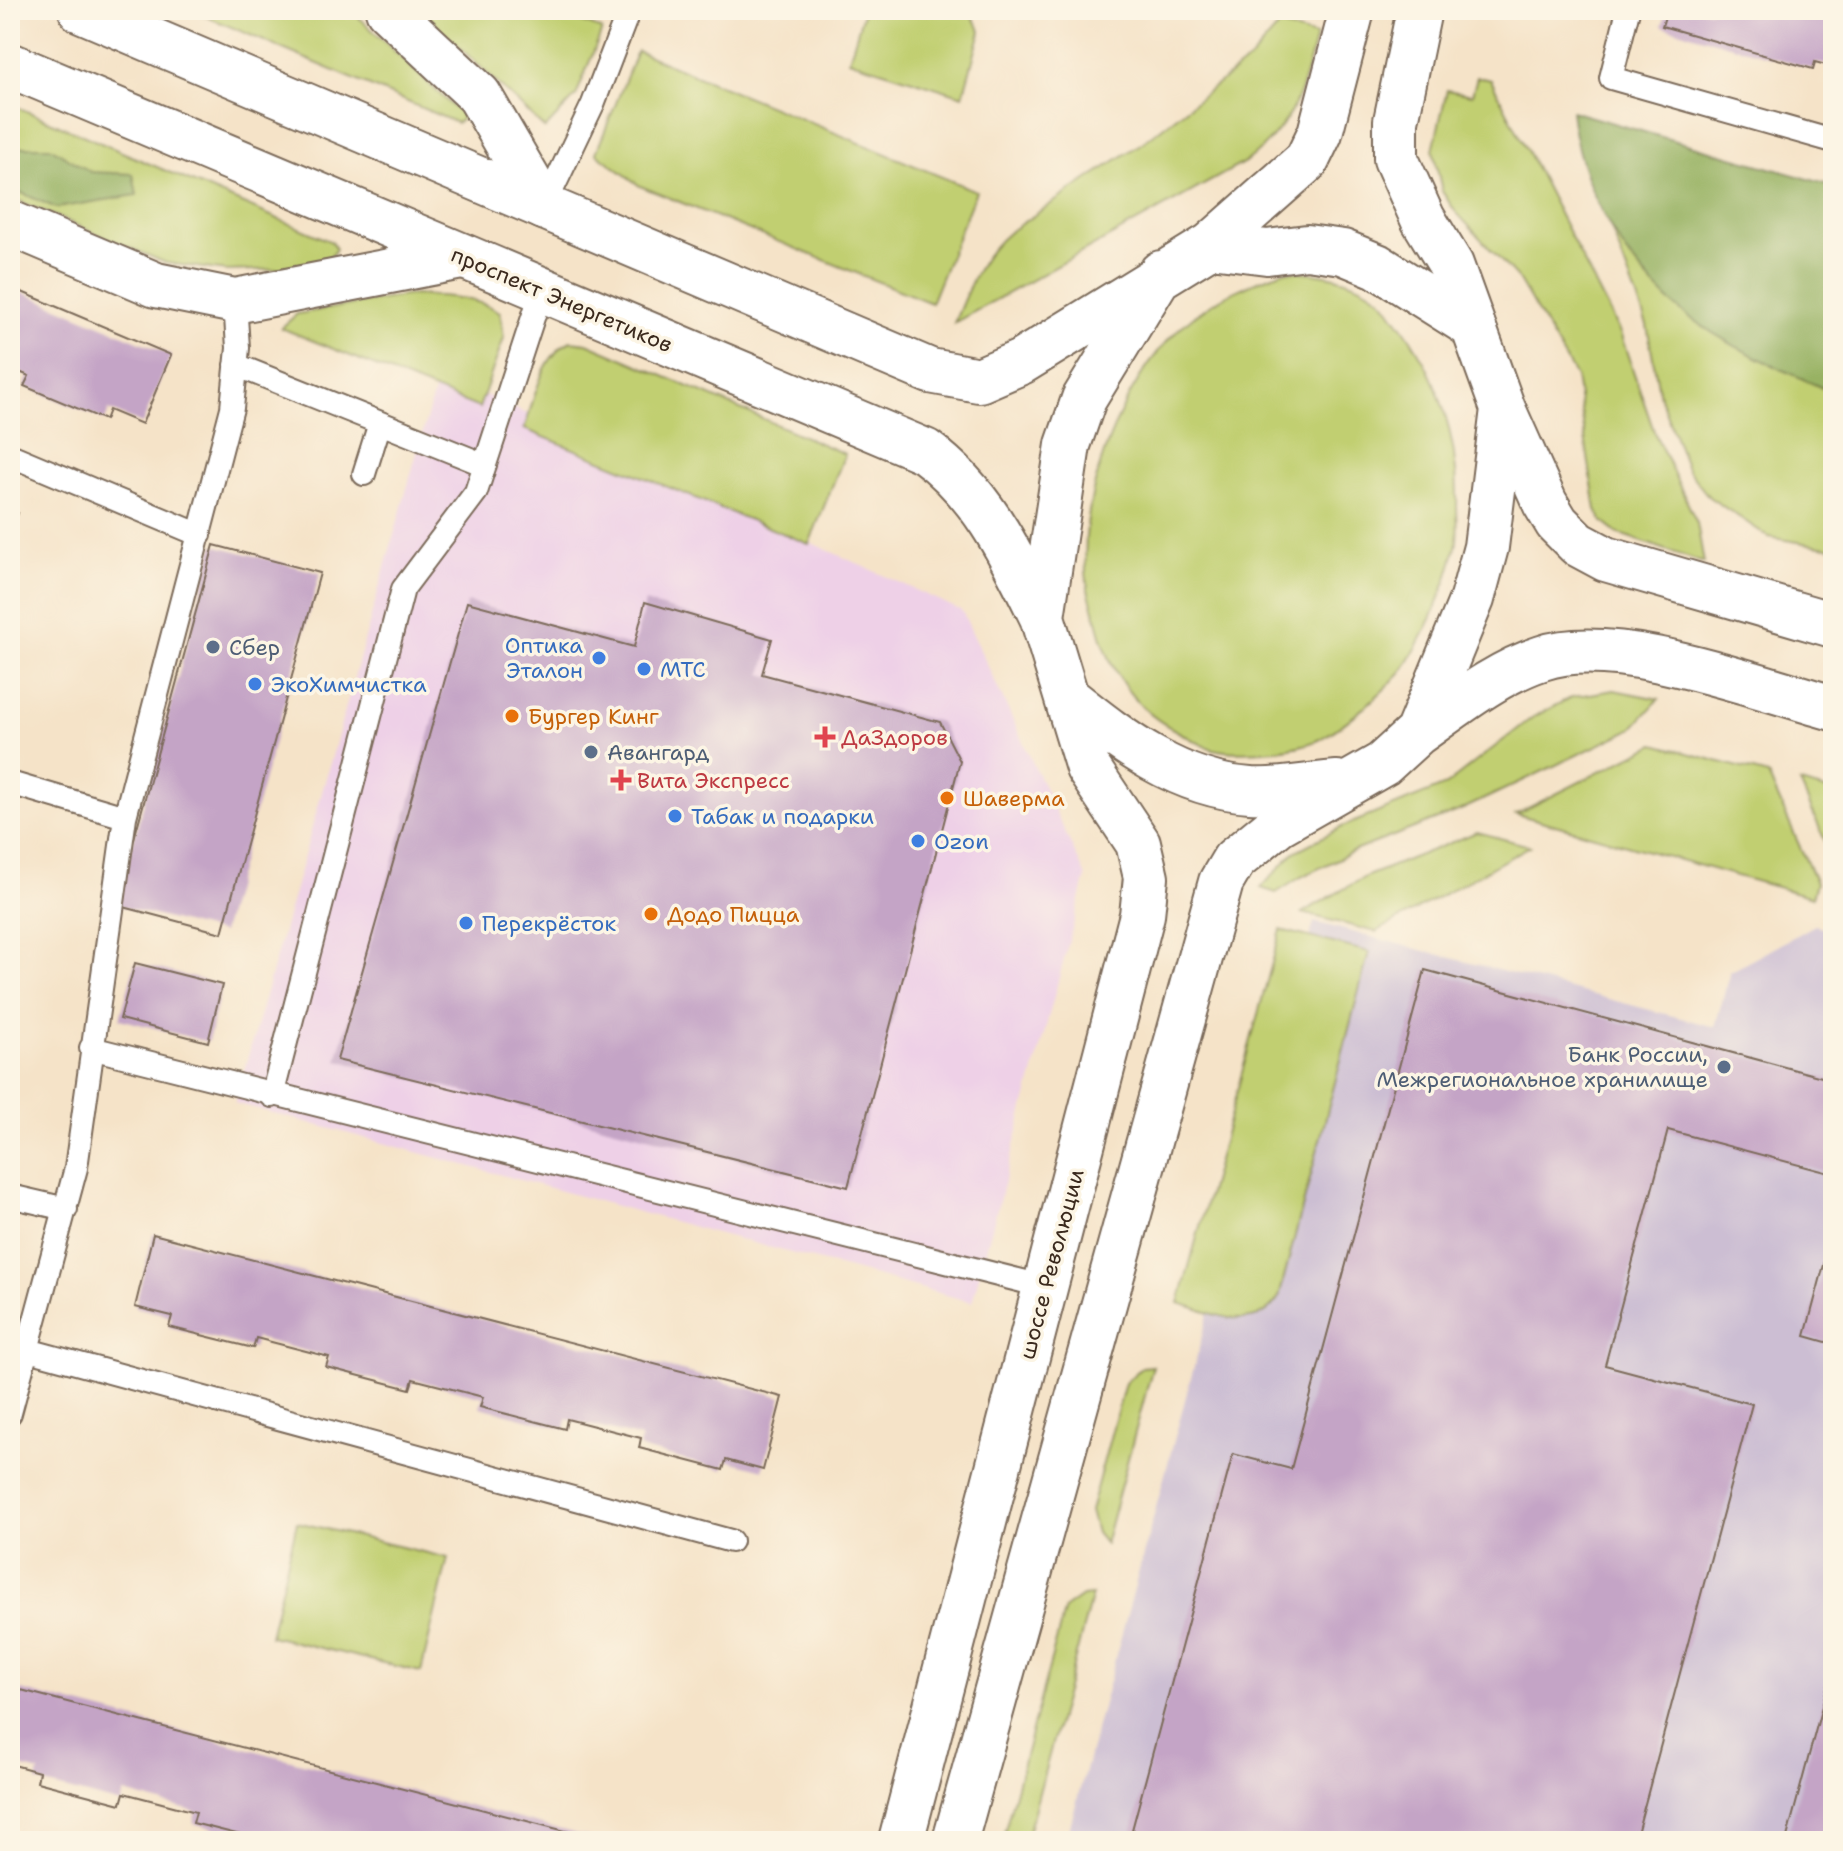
<svg xmlns="http://www.w3.org/2000/svg" width="1843" height="1851" viewBox="0 0 1843 1851" font-family="'Shantell Sans',sans-serif">
<style>
.built{fill:#eed0e7}
.industrial{fill:#ccbed3}
.green{fill:#c1cf71;stroke:#7e7c48;stroke-width:2}
.forest{fill:#98b263;stroke:#6a6e40;stroke-width:2}
.building{fill:#c4a4c6}
.lines{fill:none;stroke-linecap:round;stroke-linejoin:round}
.lane-casing{stroke:#7c6b5a;stroke-width:26}
.street-casing{stroke:#7c6b5a;stroke-width:48}
.primary-casing{stroke:#7c6b5a;stroke-width:48}
.lane{stroke:#fff;stroke-width:22}
.street{stroke:#fff;stroke-width:44}
.primary{stroke:#fff;stroke-width:44}
.rail{stroke:#3b2a1e;stroke-width:6}
.service-dot{fill:#5c6f8a;stroke:#fcf5e5;stroke-width:3}
.shop-dot{fill:#3f7fe0;stroke:#fcf5e5;stroke-width:3}
.food-dot{fill:#e8710a;stroke:#fcf5e5;stroke-width:3}
.health-dot{fill:#e0444e;stroke:#fcf5e5;stroke-width:3}
.labels{text-anchor:middle;stroke-width:7;stroke-linejoin:round;paint-order:stroke}
.street-label{font-size:22px;fill:#3b2a1e;stroke:#fcf5e5}
.shop-label{font-size:22px;fill:#366cbe;stroke:#fcf5e5;text-anchor:start}
.service-label{font-size:22px;fill:#4e5e75;stroke:#fcf5e5;text-anchor:start}
.food-label{font-size:22px;fill:#c56008;stroke:#fcf5e5;text-anchor:start}
.health-label{font-size:22px;fill:#be3a42;stroke:#fcf5e5;text-anchor:start}
</style>
<rect width="100%" height="100%" fill="#fcf5e5"/>
<filter id="ink" filterUnits="userSpaceOnUse"><feTurbulence type="fractalNoise" baseFrequency=".0125" numOctaves="2"/><feDisplacementMap in="SourceGraphic" scale="16" xChannelSelector="R" yChannelSelector="G"/><feConvolveMatrix kernelMatrix="1 2 1 2 8 2 1 2 1" color-interpolation-filters="sRGB"/></filter>
<filter id="wash" filterUnits="userSpaceOnUse"><feTurbulence type="fractalNoise" baseFrequency=".006" numOctaves="4" result="noise"/><feDisplacementMap in="SourceGraphic" scale="32" xChannelSelector="R" yChannelSelector="G"/><feGaussianBlur stdDeviation="1.8" result="paint"/><feColorMatrix in="noise" values="0 0 0 0 0 0 0 0 0 0 0 0 0 0 0 0 0 1.4 0 .05"/><feComposite in="paint" operator="in"/></filter>
<g filter="url(#wash)">
<rect width="100%" height="100%" fill="#f5e3c8"/>
<!-- built -->
<path class="built" d="M439,374L962,611L1086,877L972,1302L235,1103Z"/>
<!-- industrial -->
<path class="industrial" d="M1314,922L1715,1027L1730,972L1815,925L1833,930V1841H1066Z"/>
<!-- green -->
<path class="green" d="M191,10H351L464,117L457,123Z
M421,10H552L602,30L576,96L545,129Z
M864,10H968L981,31L963,96L849,60Z
M1279,26L1316,36C1302,92 1294,124 1247,161L954,323C969,287 979,257 1009,232L1145,141L1250,59Z
M637,51L976,191L931,303L640,186L596,153Z
M1477,77L1491,80L1620,333L1655,434L1697,523L1704,563L1617,533L1603,522L1596,510L1576,377L1518,279L1454,210L1442,191L1433,150L1447,90L1472,95Z
M10,104L332,242L336,249L327,262L288,269L227,271L166,263L10,197Z
M1610,226L1668,300L1755,356L1833,393V548L1769,537L1709,497L1687,469L1660,397L1647,325Z
M1284,271C1317,272 1351,276 1379,297C1386,302 1391,312 1396,318C1438,373 1459,438 1457,506C1457,519 1459,534 1456,547C1447,585 1430,625 1410,659C1395,684 1346,725 1320,739C1296,751 1239,755 1213,749C1201,746 1188,737 1177,731C1134,710 1111,673 1099,628C1096,615 1091,602 1088,589C1075,507 1114,399 1169,339C1201,304 1240,287 1284,271Z
M409,295C440,296 473,295 500,312L504,338L479,408L281,328L297,314Z
M571,341L587,343L845,454L809,544L524,429C535,399 541,355 571,341Z
M1614,690L1659,699L1632,729L1461,810L1354,851L1301,877L1276,893L1261,888L1294,852L1342,827L1446,785L1533,717L1572,697Z
M1655,744L1768,775L1816,883L1812,897L1516,814Z
M1800,783L1833,792V843L1825,841Z
M1477,832L1530,846L1376,932L1302,913L1365,877Z
M1281,930L1369,952L1279,1297C1256,1336 1214,1313 1179,1303Z
M1153,1366L1105,1544L1096,1533L1090,1511L1125,1383L1142,1367Z
M297,1522L448,1558L421,1672L270,1636Z
M1092,1595L1026,1841H1002L1065,1608L1082,1596Z"/>
<!-- forest -->
<path class="forest" d="M1571,111L1833,186V393C1778,367 1713,341 1667,299C1615,250 1579,181 1571,111Z
M10,147H50L91,172L133,174L137,195L56,208L10,188Z"/>
<g id="blocks">
<!-- building -->
<path class="building" d="M1667,10H1833V67L1815,62L1813,69L1662,26Z
M10,287L171,355L142,424L109,410L105,420L24,386L29,376L10,368Z
M10,510L18,513L10,533Z
M214,545L320,573L222,933L116,905Z
M467,602L634,647L645,602L772,639L762,674L940,722L960,761L848,1187L337,1060Z
M135,963L222,985L208,1042L120,1019Z
M1425,970L1833,1080V1174L1668,1130L1605,1365L1752,1404L1635,1841H1129L1233,1454L1291,1469Z
M153,1234L782,1397L763,1470L726,1460L723,1470L639,1448L641,1438L567,1419L565,1429L480,1407L483,1397L413,1379L410,1389L326,1367L329,1357L256,1338L253,1348L169,1327L172,1316L135,1307Z
M1832,1235H1833V1344L1805,1336Z
M1832,1669L1833,1841H1786Z
M21,1690L600,1840V1841H307L280,1834L279,1841H264L193,1823L196,1812L124,1793L121,1804L37,1782L39,1772L10,1764V1730Z"/>
</g>
</g>
<g filter="url(#ink)">
<use href="#blocks" fill-opacity="0" stroke="#7c6b5a" stroke-width="2"/>
<g class="lines">
<!-- lane casing -->
<g class="lane-casing">
<path id="lane" d="M1628,10L1611,78L1833,141
M544,207L593,104L629,10
M236,365L485,465
M10,455L200,535
M364,474L380,423
M10,783L125,817
M91,1048L1046,1287
M272,1096L403,589L476,492L542,290
M10,1196L66,1209
M28,1350L731,1541
M10,1413L76,1168L125,817L232,408L238,348L235,301"/>
</g>
<!-- street casing -->
<g class="street-casing">
<path id="street" d="M388,10L479,95L544,207
M10,223L156,285L235,301L462,257"/>
</g>
<!-- primary casing -->
<g class="primary-casing">
<path id="primary" d="M81,10L930,371L979,380L1021,362L1211,245L1307,160L1320,133L1352,10
M1419,10L1396,121V159L1423,219L1451,265L1503,409L1545,503L1557,523L1578,544L1606,559L1833,625
M10,65L925,451C983,493 1011,554 1042,617
M1211,245L1267,252L1307,247L1343,252L1377,266L1472,326
M1069,699C1123,742 1178,785 1250,790C1278,792 1309,785 1337,783
M1417,733C1457,705 1496,673 1542,658C1615,633 1757,687 1833,708
M901,1841L1142,915L1146,877L1138,843L1088,768L1042,617L1068,445L1084,399L1161,273
M955,1841L1221,882L1234,860L1278,824L1383,764L1417,733L1472,599L1486,547L1503,409"/>
</g>
<!-- lane -->
<use href="#lane" class="lane"/>
<!-- street -->
<use href="#street" class="street"/>
<!-- primary -->
<use href="#primary" class="primary"/>
<!-- rail -->
<path class="rail" d="M1709,1841V1837"/>
</g>
</g>
<!-- markers -->
<g class="service-dot">
<circle cx="213" cy="647" r="8"/>
<circle cx="591" cy="752" r="8"/>
<circle cx="1724" cy="1067" r="8"/>
</g>
<g class="shop-dot">
<circle cx="599" cy="658" r="8"/>
<circle cx="644" cy="669" r="8"/>
<circle cx="255" cy="684" r="8"/>
<circle cx="675" cy="816" r="8"/>
<circle cx="918" cy="841" r="8"/>
<circle cx="466" cy="923" r="8"/>
</g>
<g class="food-dot">
<circle cx="512" cy="716" r="8"/>
<circle cx="947" cy="798" r="8"/>
<circle cx="651" cy="914" r="8"/>
</g>
<g class="health-dot">
<path d="M821 725h8v8h8v8h-8v8h-8v-8h-8v-8h8z"/>
<path d="M617 768h8v8h8v8h-8v8h-8v-8h-8v-8h8z"/>
</g>
<g class="labels">
<!-- street labels -->
<g class="street-label">
<text transform="translate(562 299) rotate(23)" y="8">проспект Энергетиков</text>
<text transform="translate(1051 1264) rotate(-75)" y="8">шоссе Революции</text>
</g>
<!-- shop labels -->
<g class="shop-label">
<text x="583" y="653" text-anchor="end">Оптика<tspan x="583" dy="25">Эталон</tspan></text>
<text x="660" y="677">МТС</text>
<text x="271" y="692">ЭкоХимчистка</text>
<text x="691" y="824">Табак и подарки</text>
<text x="934" y="849">Ozon</text>
<text x="482" y="931">Перекрёсток</text>
</g>
<!-- service labels -->
<g class="service-label">
<text x="229" y="655">Сбер</text>
<text x="607" y="760">Авангард</text>
<text x="1708" y="1062" text-anchor="end">Банк России,<tspan x="1708" dy="25">Межрегиональное хранилище</tspan></text>
</g>
<!-- food labels -->
<g class="food-label">
<text x="528" y="724">Бургер Кинг</text>
<text x="963" y="806">Шаверма</text>
<text x="667" y="922">Додо Пицца</text>
</g>
<!-- health labels -->
<g class="health-label">
<text x="841" y="745">ДаЗдоров</text>
<text x="637" y="788">Вита Экспресс</text>
</g>
</g>
<!-- margin -->
<rect width="1843" height="1851" fill="none" stroke="#fcf5e5" stroke-width="40"/>
</svg>
